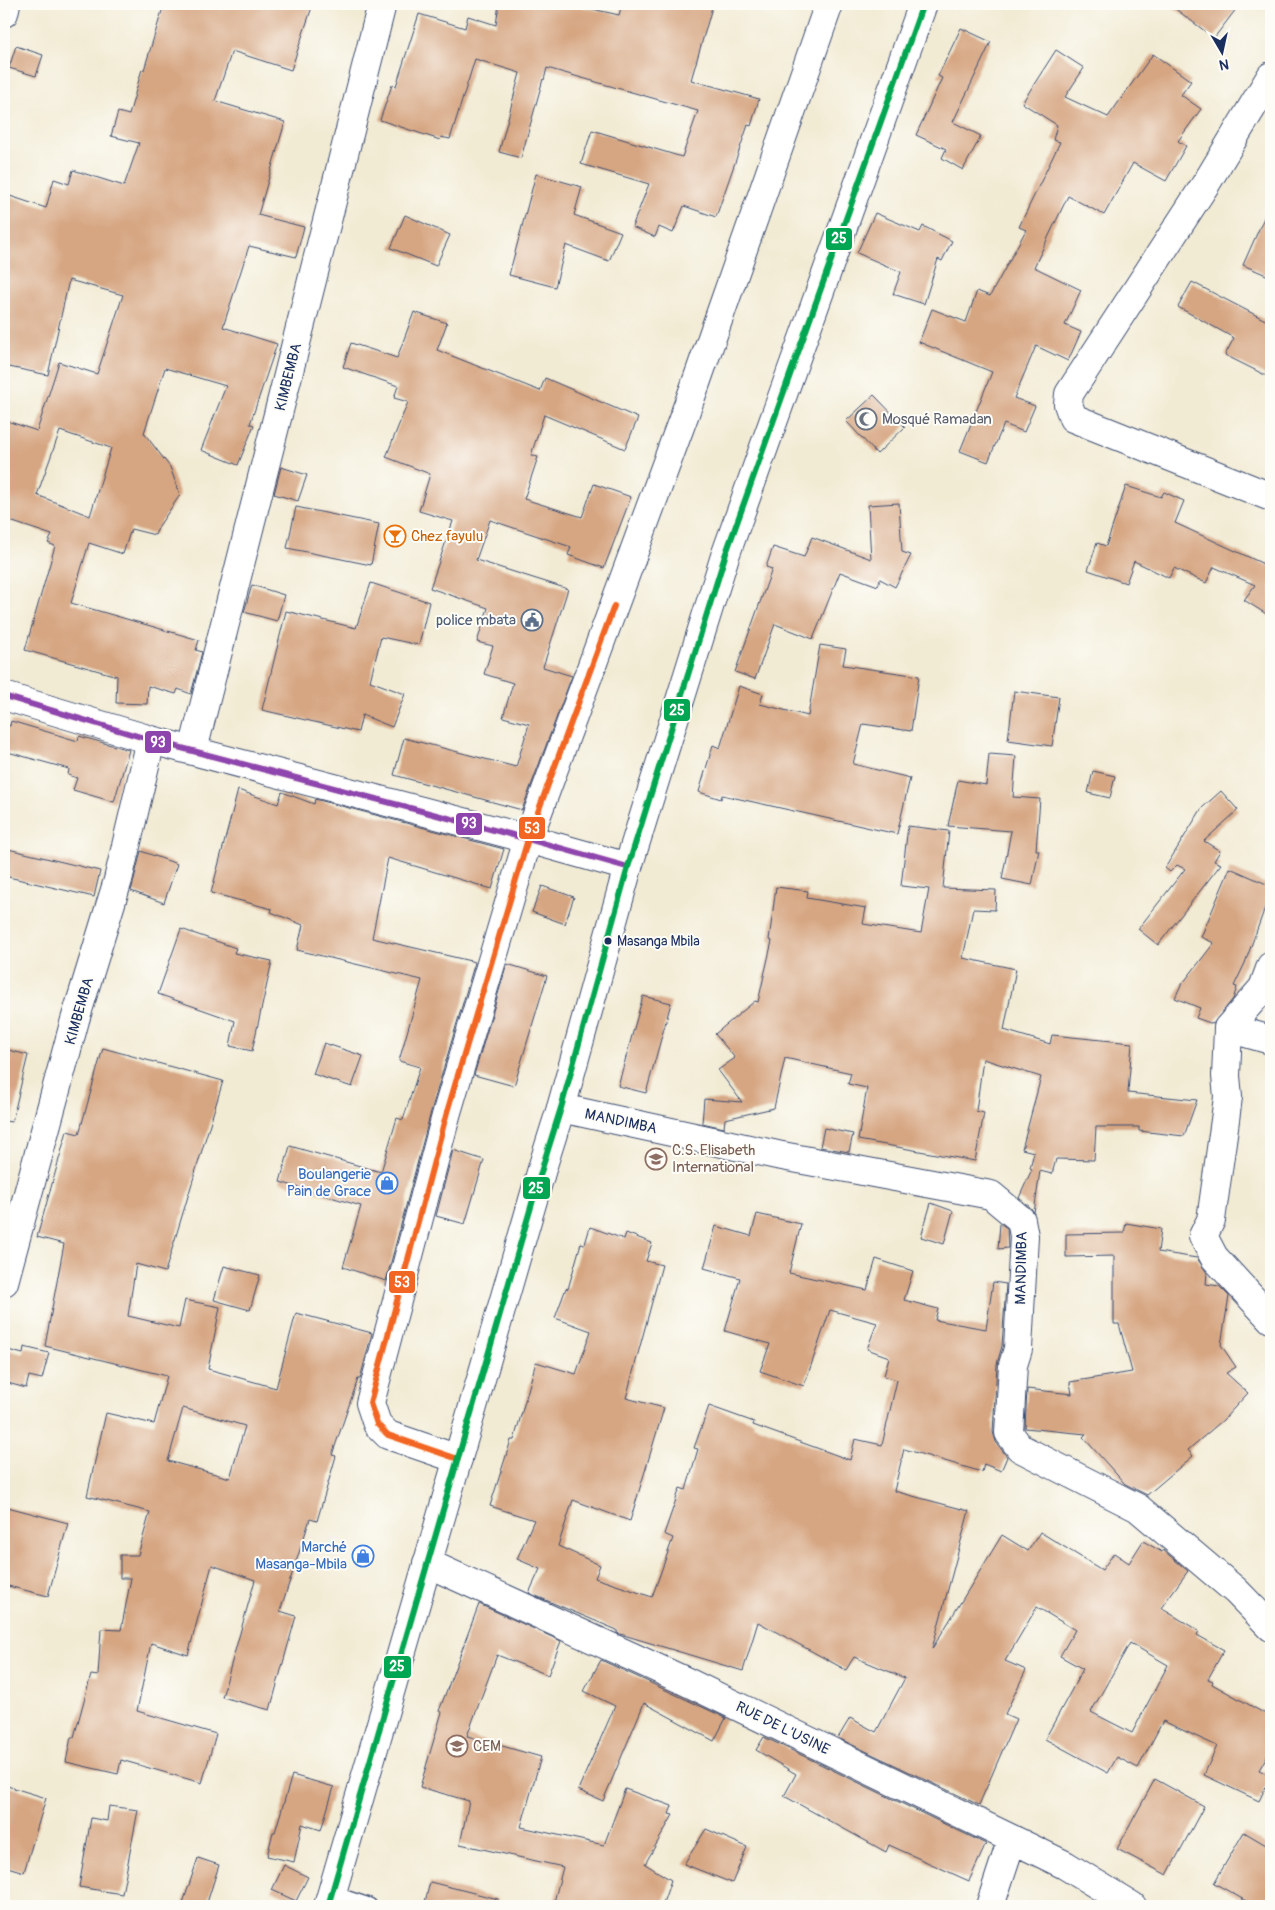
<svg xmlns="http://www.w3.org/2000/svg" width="1275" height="1910" viewBox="0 0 1275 1910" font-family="Pangolin,sans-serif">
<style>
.building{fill:#d6a581;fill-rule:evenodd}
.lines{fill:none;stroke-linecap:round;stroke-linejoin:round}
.service-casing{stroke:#3b4b70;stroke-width:18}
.minor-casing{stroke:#3b4b70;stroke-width:30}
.trunk-casing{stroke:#3b4b70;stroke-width:30}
.service{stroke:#fff;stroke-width:15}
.minor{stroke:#fff;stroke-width:28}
.trunk{stroke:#fff;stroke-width:28}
.bus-1-casing{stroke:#fdfcf7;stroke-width:10}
.bus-2-casing{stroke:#fdfcf7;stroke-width:10}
.bus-3-casing{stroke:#fdfcf7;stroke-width:10}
.bus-1{stroke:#8e44ad;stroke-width:6}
.bus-2{stroke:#f26522;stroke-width:6}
.bus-3{stroke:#00a651;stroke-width:6}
.bus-dot{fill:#1b2f5e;stroke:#fdfcf7;stroke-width:2}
.labels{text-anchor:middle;stroke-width:4;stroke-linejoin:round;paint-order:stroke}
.bus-label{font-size:14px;fill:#1b2f5e;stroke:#fdfcf7;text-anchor:start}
.street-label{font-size:15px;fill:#1b2f5e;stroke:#fdfcf7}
.worship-label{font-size:15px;fill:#5b616d;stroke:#fdfcf7;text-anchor:start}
.food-label{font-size:15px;fill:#c56008;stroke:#fdfcf7;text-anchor:start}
.service-label{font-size:15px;fill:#4e5e75;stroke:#fdfcf7;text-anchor:end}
.education-label{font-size:15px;fill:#785e54;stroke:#fdfcf7;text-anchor:start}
.shop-label{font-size:15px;fill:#366cbe;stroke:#fdfcf7;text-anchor:end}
.line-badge{stroke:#fdfcf7;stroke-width:2}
.badge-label{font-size:14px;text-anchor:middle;font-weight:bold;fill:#fff}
</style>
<rect width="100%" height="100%" fill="#fdfcf7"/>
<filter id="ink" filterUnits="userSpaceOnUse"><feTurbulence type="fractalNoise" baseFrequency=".02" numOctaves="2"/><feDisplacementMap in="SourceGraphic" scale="10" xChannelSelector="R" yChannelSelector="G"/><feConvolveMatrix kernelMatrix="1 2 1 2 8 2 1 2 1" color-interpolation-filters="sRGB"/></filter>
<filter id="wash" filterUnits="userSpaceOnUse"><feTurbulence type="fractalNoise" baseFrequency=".0096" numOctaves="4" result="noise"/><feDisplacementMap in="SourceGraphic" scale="20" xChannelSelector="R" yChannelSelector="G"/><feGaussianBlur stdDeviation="1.12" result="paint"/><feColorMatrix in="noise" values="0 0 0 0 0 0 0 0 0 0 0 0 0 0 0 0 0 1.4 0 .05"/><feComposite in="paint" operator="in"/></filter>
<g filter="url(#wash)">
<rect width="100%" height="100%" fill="#f2ebd4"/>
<g id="blocks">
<!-- building -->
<path class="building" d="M164,4H313L291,70L232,51L215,101L285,122L258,215L304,227L296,257L249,246L223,327L277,344L250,424L254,425L238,465L201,450L226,386L165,368L144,433L170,467L180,495L159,526L155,535L131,529L123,554L89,543L71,603L199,640L196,650L202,652L191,694L178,689L176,694L148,686L147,704L116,703L117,676L25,650L55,546L48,543L52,535L4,519V420L37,431L59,362L97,374L123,295L69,280L48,375L4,366V194L46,208L54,179L69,184L73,170L124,186L139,143L111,136L118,112L129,115L142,69L144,70ZM60,431L111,448L90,516L37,495Z
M499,4H570L619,15L622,4H713L691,80L759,99L751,126L748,125L716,217L684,206L673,233L659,227L655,237L632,227L649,184L581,164L592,130L682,157L698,111L547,68L544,80L543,79L521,158L499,152L520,73L475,59L450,139L441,137L440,140L380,120L392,85L396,86L419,14L465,28L468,16L496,25Z
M1169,4H1240L1214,38Z
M961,28L991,42L953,122L981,136L963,170L942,158L946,149L916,135L942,78L938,76Z
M16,46L43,55L36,76L9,68Z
M1056,50L1084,68L1065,97L1108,117L1153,54L1191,81L1181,95L1201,109L1178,141L1186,146L1166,181L1133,163L1104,215L1068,196L1034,267L1081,290L1065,325L1081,332L1068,361L1036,346L1014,398L1035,406L1024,432L1004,424L988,462L960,451L992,372L919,342L932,309L966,322L977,291L990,296L1026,230L1019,227L1060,142L1053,140L1057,125L1022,103Z
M536,174L582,187L574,215L621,232L609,261L566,245L555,287L509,275Z
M1271,202V277L1243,265Z
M875,213L920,232L923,226L952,241L942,261L938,259L924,304L893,294L901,272L857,253Z
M405,215L450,235L436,266L391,248Z
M1192,282L1271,323V378L1225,355L1234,338L1178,307Z
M414,312L447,323L437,350L540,391L545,378L638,418L625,449L544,415L531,455L538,457L524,499L582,517L594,484L631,497L604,568L568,555L571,547L490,520L476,560L568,589L543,667L572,676L522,810L394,775L404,738L516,767L529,724L503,717L513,683L484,674L493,646L477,642L488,608L430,588L453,521L419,511L430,474L386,457L408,402L394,398L398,386L343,367L351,343L397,358Z
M874,395L905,427L877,454L846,421Z
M281,467L307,475L298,501L274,494Z
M1126,486L1161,497L1164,492L1184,501L1175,523L1268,566L1271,561V617L1244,600L1255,585L1214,567L1206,583L1174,568L1169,578L1134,561L1126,583L1088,570L1097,543L1106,546Z
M899,503L902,552L911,555L895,587L880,579L878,586L840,572L813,639L775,624L755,679L735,672L772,569L766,567L773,547L804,557L812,537L871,559L868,505Z
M296,507L379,524L371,565L287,548Z
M371,583L429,602L419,645L381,637L370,681L405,694L392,727L362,715L358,732L262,710L286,611L356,628Z
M252,585L284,595L277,621L244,612Z
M820,645L846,649L843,665L919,676L911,731L863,724L853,764L910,778L897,834L722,795L721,799L699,792L713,745L720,748L739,686L763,694L760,704L808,716Z
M1014,691L1059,697L1052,746L1008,740Z
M11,721L78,741L79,736L129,750L114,802L73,790L77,778L68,775L69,769L4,751V725L10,726Z
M989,754L1016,756L1013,797L1040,799L1036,850H1039L1032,885L1002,879L1011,831L948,826L958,780L986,785Z
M1093,771L1115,776L1110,798L1088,793Z
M238,790L278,804L282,792L314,804L315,799L504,849L492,889L388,858L372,938L475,962L432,1108L386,1281L343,1267L361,1206L280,1182L290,1146L381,1172L397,1118L403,1120L420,1067L399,1061L422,980L297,950L303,925L271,912L272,909L211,893Z
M1221,791L1238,810L1204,841L1220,851L1214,861L1221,864L1158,945L1138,929L1185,869L1177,865L1170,872L1165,868L1202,808Z
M908,826L949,831L943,888L996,890L995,910L973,909L963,958L1016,969L1004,1030L1050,1044L1052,1035L1132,1043L1128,1093L1197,1100L1184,1136L1139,1131V1127H1096L1094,1160L1056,1159L1052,1174L1040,1171L1034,1213L1031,1208L1019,1198L1032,1169L1030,1168L1034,1152L1022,1149L1041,1077L983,1059L976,1111L984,1113L975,1161L858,1140L867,1088L848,1084L851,1073L785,1058L774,1108L725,1119L724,1128L702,1123L704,1099L742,1102L718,1070L735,1058L715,1034L755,1001L758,1002L772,941L769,940L776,887L808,891L807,898L866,908L863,924L921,933L929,889L901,886Z
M4,848L100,871L94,897L4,876Z
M141,851L177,864L164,903L131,891Z
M1230,868L1271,886V891L1245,963L1234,986L1237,987L1233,999L1213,1024L1196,1018L1200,1008L1175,998L1180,987L1214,943L1201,937Z
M542,886L574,897L565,924L532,912Z
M181,929L236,948L234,953L272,961L252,1051L230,1046L235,1021L158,994Z
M507,964L547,976L514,1086L474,1075Z
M643,996L671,1003L646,1093L618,1086Z
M324,1043L363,1056L352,1087L313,1074Z
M103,1048L223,1081L165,1272L136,1264L128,1316L179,1328L185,1300L220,1307L208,1369L276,1388L296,1313L372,1333L360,1379H358L332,1455L336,1456L317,1521L310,1519L280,1611L296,1616L270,1710L222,1697L255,1580L212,1565L188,1655L151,1643L137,1711L216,1734L202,1783L121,1760L118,1774L66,1762L71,1737H74L91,1675L98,1676L101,1629L121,1630L131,1578H120V1555H138L150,1512L87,1496L106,1413L154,1424L167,1376L45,1346L64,1244L37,1237L67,1131L79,1134ZM183,1408L245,1426L230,1478L168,1461Z
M4,1049L28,1055L12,1122L4,1121Z
M824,1128L853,1134L849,1152L820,1147Z
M453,1150L484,1160L465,1224L436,1216Z
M931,1203L953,1211L944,1244L921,1237Z
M757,1214L801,1224L789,1273L867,1290L876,1259L913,1271L904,1300L938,1309L935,1320L986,1329L993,1282L1006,1284L1002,1346L997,1364L993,1432L996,1442L1007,1457L1001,1471L984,1464L982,1472L904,1449L894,1491L969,1511L932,1649L1002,1535L1028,1551L1040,1532L1102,1570L1114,1553L1129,1563L1143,1541L1162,1552L1163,1550L1188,1571L1161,1608L1199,1631L1197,1635L1224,1650L1208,1679L1213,1681L1212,1684L1271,1717V1749L1259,1770L1271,1776L1259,1801L1204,1775L1217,1746L1163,1721L1138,1768L1117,1757L1108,1773L1045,1739L1083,1669L1060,1656L1075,1630L1037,1607L1005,1661L1026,1670L1005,1714L1016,1719L979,1805L838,1738L850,1718L876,1732L905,1678L854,1657L846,1670L758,1622L743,1671L617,1633V1630L529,1593L540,1569L517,1559L534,1520L490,1506L511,1440H514L536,1362L576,1374L591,1331L555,1318L566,1288L568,1289L581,1243L585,1244L590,1227L624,1239L626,1233L652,1243L646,1261L662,1265L626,1398L664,1408L630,1521L573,1500L558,1546L600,1565L595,1578L652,1597L673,1538L664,1534L680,1488L686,1490L698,1449L694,1448L709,1406L754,1422L753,1425L850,1460L855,1439L882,1445L897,1380L884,1376L889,1357L867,1349L877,1323L830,1310L804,1386L760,1371L770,1344L725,1331L740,1278L704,1268L716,1226L751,1236ZM1130,1643L1168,1665L1132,1733L1091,1712Z
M1000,1223L1007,1228L1008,1248L998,1249Z
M1126,1223L1161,1229L1158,1252L1197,1258L1207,1273L1206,1284L1219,1286L1229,1296L1221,1345L1236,1367L1226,1373L1248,1393L1223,1420L1188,1450L1193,1456L1147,1495L1125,1484L1083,1437L1086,1434L1025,1428L1027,1389L1072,1394L1070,1382L1132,1372L1119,1324H1114V1256L1066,1257V1234L1124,1233Z
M224,1266L260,1275L250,1310L214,1300Z
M24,1347L49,1353L42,1379L29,1376L26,1388L4,1382V1366L8,1350L23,1354Z
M4,1506L68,1523L48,1596L4,1585Z
M479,1604L561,1641L548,1675L497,1655L467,1736L541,1757L521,1827L604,1845L625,1789L672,1806L669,1814L673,1815L645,1864L671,1880L662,1906H553L563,1867L460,1844L469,1801L420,1787L442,1712L439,1711Z
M601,1660L726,1718L714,1741L644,1703L603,1801L578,1790L615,1706L584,1691Z
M764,1737L986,1844L969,1881L889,1845L886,1852L784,1796L796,1774L756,1750Z
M292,1775L334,1787L321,1830L302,1824L294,1862L267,1856L273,1832H275Z
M1155,1779L1204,1806L1167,1875L1117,1849Z
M4,1785L46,1798L24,1872L4,1866Z
M109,1806L138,1810L122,1894L79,1887L91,1818L107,1821Z
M706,1829L747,1847L732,1883L684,1864Z
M1244,1832L1271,1848V1906H1255L1214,1883Z
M198,1858L219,1865L206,1906H182Z
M284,1865L308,1877L296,1901L272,1890Z
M430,1882L498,1899L497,1906H424Z"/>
</g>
</g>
<g filter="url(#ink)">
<use href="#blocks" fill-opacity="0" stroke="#3b4b70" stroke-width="1"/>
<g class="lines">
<!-- service casing -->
<g class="service-casing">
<path id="service" d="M332,1894L369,1906"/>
</g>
<!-- minor casing -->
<g class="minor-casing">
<path id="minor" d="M4,13L6,4
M1271,76L1207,182L1069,394L1068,404L1073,418L1271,497
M4,696L151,740L528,839L628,867
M193,750L382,4
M1271,966L1263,988L1228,1028L1226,1076L1228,1097L1225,1120L1211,1220L1203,1236L1214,1257L1271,1319
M1228,1028L1271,1040
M561,1108L777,1155L991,1195L1021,1220L1024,1236L1018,1349L1013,1365L1009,1433L1020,1448L1138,1508L1236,1591L1271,1627
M4,1282L75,1020L118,880L151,740
M458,1459L388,1435L377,1424L370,1403L447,1112L528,839L695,386L829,4
M427,1563L685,1681L1012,1839L1065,1865L1132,1906
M990,1906L1012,1839"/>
</g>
<!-- trunk casing -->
<g class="trunk-casing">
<path id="trunk" d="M328,1906L544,1162L561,1108L628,867L725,556L923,4"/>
</g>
<!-- service -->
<use href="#service" class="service"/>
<!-- minor -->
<use href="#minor" class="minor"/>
<!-- trunk -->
<use href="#trunk" class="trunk"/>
<!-- bus-1 casing -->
<g class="bus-1-casing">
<path id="bus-1" d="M4,696L151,740L528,839L624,866"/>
</g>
<!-- bus-2 casing -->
<g class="bus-2-casing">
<path id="bus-2" d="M458,1459L388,1435L377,1424L370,1403L447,1112L528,839L614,606"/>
</g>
<!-- bus-3 casing -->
<g class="bus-3-casing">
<path id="bus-3" d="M328,1906L544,1162L561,1108L628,867L725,556L923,4"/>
</g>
<!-- bus-1 -->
<use href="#bus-1" class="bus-1"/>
<!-- bus-2 -->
<use href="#bus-2" class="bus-2"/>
<!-- bus-3 -->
<use href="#bus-3" class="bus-3"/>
</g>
</g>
<!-- icons -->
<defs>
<g id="mosque-ring" transform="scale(1.125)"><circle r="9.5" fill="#fdfcf7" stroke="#6b7280" stroke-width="1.5"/><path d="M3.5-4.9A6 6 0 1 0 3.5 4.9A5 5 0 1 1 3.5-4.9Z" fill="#6b7280"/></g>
<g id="bar-ring" transform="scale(1.125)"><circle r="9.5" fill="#fdfcf7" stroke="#e8710a" stroke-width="1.5"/><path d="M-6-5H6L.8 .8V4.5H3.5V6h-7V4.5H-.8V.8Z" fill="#e8710a"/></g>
<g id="civic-ring" transform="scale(1.125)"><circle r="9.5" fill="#fdfcf7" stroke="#5c6f8a" stroke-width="1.5"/><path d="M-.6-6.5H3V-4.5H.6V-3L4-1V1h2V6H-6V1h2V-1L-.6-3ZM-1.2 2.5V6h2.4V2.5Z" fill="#5c6f8a"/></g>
<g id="school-ring" transform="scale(1.125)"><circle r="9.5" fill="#fdfcf7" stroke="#8d6e63" stroke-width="1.5"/><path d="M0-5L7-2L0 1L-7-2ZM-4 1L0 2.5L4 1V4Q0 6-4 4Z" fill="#8d6e63"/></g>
<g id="shop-ring" transform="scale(1.125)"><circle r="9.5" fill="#fdfcf7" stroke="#3f7fe0" stroke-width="1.5"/><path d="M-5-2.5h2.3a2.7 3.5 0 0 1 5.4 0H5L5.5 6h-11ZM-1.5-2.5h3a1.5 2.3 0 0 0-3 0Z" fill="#3f7fe0"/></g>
</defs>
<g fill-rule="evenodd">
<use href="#mosque-ring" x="866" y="419"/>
<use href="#bar-ring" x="395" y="536"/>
<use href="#civic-ring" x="532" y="620"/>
<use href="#school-ring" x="656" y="1159"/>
<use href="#shop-ring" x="387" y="1183"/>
<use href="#shop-ring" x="363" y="1556"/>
<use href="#school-ring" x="457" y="1746"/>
</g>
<!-- markers -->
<circle class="bus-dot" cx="608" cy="941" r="4.5"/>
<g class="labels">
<!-- bus labels -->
<g class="bus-label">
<text x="617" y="946">Masanga Mbila</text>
</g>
<!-- street labels -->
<g class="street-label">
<text transform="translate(288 377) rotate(-76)" y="5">KIMBEMBA</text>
<text transform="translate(79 1011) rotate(-74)" y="5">KIMBEMBA</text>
<text transform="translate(621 1121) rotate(12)" y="5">MANDIMBA</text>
<text transform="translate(1021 1268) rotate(-89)" y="5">MANDIMBA</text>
<text transform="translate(783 1728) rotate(26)" y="5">RUE DE L'USINE</text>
</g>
<!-- worship labels -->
<g class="worship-label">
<text x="882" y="424">Mosqué Ramadan</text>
</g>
<!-- food labels -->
<g class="food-label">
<text x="411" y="541">Chez fayulu</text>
</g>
<!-- service labels -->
<g class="service-label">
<text x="516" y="625">police mbata</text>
</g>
<!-- education labels -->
<g class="education-label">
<text x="672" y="1155">C.S. Elisabeth<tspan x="672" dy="17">International</tspan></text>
<text x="473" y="1751">CEM</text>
</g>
<!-- shop labels -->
<g class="shop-label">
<text x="371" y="1179">Boulangerie<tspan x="371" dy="17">Pain de Grace</tspan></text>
<text x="347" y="1552">Marché<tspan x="347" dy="17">Masanga-Mbila</tspan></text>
</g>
</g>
<g class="line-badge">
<rect x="825" y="227" width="28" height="24" rx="5" fill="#00a651"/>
<rect x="663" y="698" width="28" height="24" rx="5" fill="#00a651"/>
<rect x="144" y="730" width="28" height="24" rx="5" fill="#8e44ad"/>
<rect x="455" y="812" width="28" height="24" rx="5" fill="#8e44ad"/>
<rect x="518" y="816" width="28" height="24" rx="5" fill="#f26522"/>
<rect x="522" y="1176" width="29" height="24" rx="5" fill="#00a651"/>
<rect x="388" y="1270" width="28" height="24" rx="5" fill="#f26522"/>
<rect x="383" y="1655" width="29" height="24" rx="5" fill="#00a651"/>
</g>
<g class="badge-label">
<text x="839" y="243">25</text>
<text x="677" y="715">25</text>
<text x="158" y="747">93</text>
<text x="469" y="828">93</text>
<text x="532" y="833">53</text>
<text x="536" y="1193">25</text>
<text x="402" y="1287">53</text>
<text x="397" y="1671">25</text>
</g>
<!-- margin -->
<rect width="1275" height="1910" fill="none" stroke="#fdfcf7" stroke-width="20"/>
<!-- north arrow -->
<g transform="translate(1222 52) rotate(171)" stroke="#fdfcf7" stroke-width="4" paint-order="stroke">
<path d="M0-4L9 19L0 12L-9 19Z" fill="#1b2f5e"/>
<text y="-8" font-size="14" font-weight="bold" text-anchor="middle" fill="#1b2f5e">N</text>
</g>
</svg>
